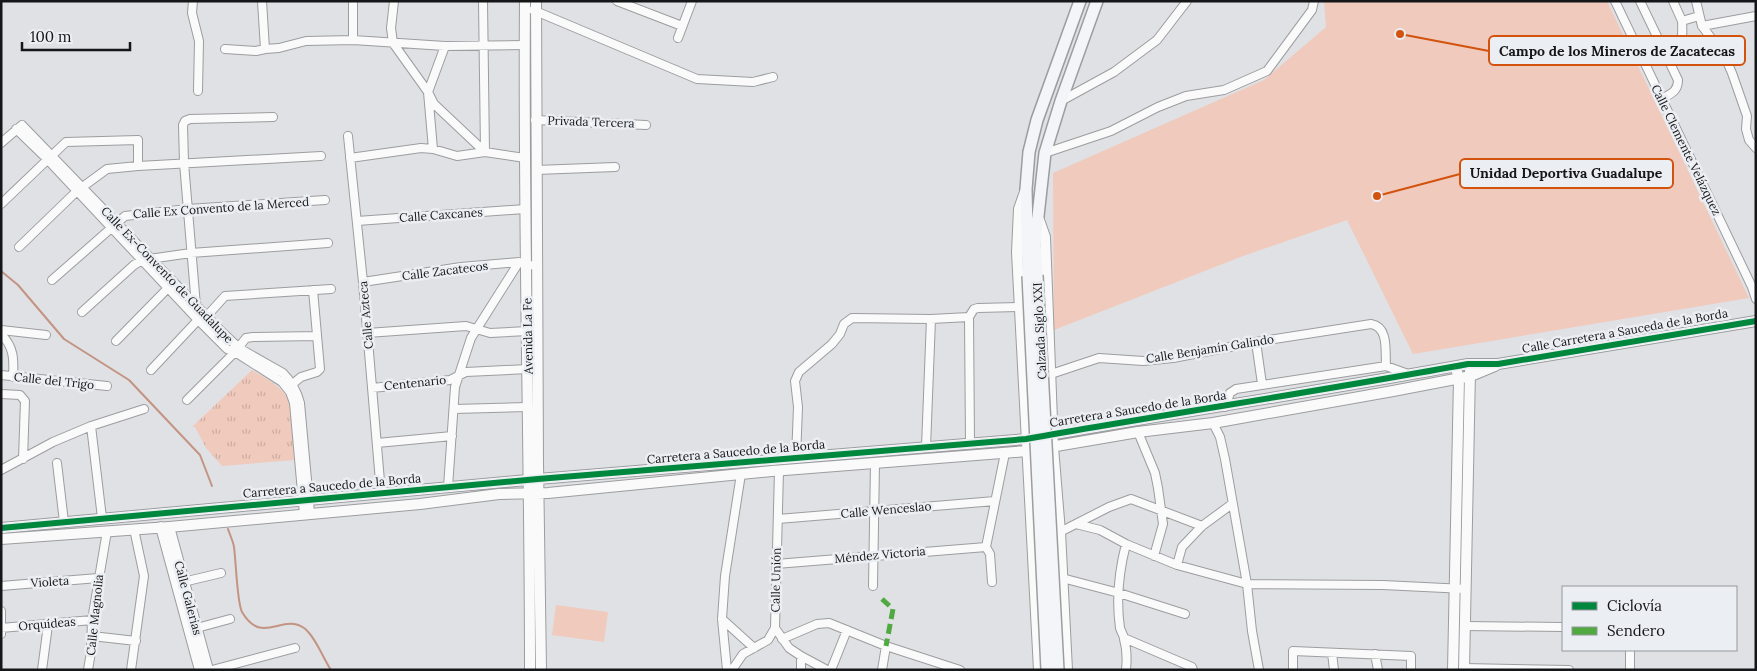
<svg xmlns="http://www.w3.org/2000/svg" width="1757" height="671" viewBox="0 0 1757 671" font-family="Lora,serif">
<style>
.green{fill:#f0cabc}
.park{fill:url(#park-tufts)}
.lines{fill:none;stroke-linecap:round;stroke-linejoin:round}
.stream{stroke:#c39483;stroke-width:2}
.minor-casing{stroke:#9c9d9f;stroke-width:10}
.tertiary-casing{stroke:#9c9d9f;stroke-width:12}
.secondary-casing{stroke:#9c9d9f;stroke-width:14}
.minor{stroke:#fafafb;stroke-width:8}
.tertiary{stroke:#fafafb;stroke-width:10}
.secondary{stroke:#f4f5f8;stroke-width:11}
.secondary-bridge-casing{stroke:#9c9d9f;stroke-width:14;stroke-linecap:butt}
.secondary-bridge{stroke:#f4f5f8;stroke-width:11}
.quiet{stroke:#51a942;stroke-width:5;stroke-dasharray:10 5;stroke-linecap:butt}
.cycleway-casing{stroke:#ebeef3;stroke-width:9}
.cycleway{stroke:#00873e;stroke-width:6}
.labels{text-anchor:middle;stroke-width:5;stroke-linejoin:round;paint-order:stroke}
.street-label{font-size:12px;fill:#151618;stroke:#ebeef3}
.leader{fill:none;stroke:#d3520d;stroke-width:2}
.callout-dot{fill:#d3520d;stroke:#ebeef3;stroke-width:2}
.callout{fill:#ebeef3;stroke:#d3520d;stroke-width:2}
.callout-label{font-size:14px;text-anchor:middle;font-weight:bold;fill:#151618}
</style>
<defs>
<pattern id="park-tufts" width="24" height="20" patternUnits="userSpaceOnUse" patternTransform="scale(1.25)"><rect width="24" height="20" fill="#f0cabc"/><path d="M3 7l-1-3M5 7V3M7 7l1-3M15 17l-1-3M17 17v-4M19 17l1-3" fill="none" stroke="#cdada1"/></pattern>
</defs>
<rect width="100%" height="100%" fill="#e0e1e4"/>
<!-- green -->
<path class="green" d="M1324,1H1607L1749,298L1413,354L1347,220L1243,256L1054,330L1053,173L1264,80L1326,27Z
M556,605L608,612L604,642L552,635Z"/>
<!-- park -->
<path class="park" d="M252,370C263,377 276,383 284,393C294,407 293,443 294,460L222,466L206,448L195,427H192Z"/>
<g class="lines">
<!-- stream -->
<path class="stream" d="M1,271L18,285L64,339L129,380L200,455L212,486
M228,529C230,535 233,541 234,547C236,561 237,603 242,612C262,646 282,613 304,628C315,636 323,658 331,670"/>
<!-- minor casing -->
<g class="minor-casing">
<path id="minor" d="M193,1L192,13L199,41L198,91
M353,1V40L445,46L525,45
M394,1L391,28L393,43L428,92L434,104L485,152
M483,1L485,152L525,158
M617,1L682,26
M1615,1L1752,287L1756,299
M1640,1L1678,80C1678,92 1670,94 1661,99
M1673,1L1682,21
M1696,1L1702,26L1724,55L1732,73L1747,116L1746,129L1749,140L1756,148
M533,10L697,79L753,82L773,77
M1702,26L1756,16
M678,38L692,1
M225,49L256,51L265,49L262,1
M265,49L279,48L306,41L353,40
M1665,54C1683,44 1683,41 1682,21L1699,16
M1061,101L1114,72L1157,40L1187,1
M535,120L646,125
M16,129L47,159L198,320L227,349L235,352L282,382L290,392L294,403L304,514
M348,136L363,282L381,493
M1,143L22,125L221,331L239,348L283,373C292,382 297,391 300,403L310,513
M433,149L428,92L445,46
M1045,153L1111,131L1158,107L1186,96L1224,90L1267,71L1312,10L1314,1
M350,158L421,148L433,149L457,156L485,152
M536,170L615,167
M1,204L66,142L138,140V166
M357,221L525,209
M19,247L77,191L107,169L138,166L321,156
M52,280L125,216L188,209L325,200
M363,282L461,267L519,262L538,267
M196,306L184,163L183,125L185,121L190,119L273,117
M82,312L134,265L142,260L191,253L328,243
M969,317L970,443
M1,330L46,335
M367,333L466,326L490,333L528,331
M1,334C14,347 14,359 13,377
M116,341L168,288L172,287
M1256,342L1262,384
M151,370L198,320L206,317L225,296L331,289
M1051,374L1099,358L1143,361L1173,358L1256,342L1371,324C1389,327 1385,351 1386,366L1408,374
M1,375L107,386
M289,387L301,377L317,372L320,369L313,290
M372,388L450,380L466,372L528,369
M1,394L20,395L25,401L23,459
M187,400L235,352L246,338L253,337L317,336
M1225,407L1230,393L1236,389L1386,366
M454,409L528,407
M1213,423L1220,437L1225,459L1247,584L1252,631L1259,670
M91,426L102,518
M1138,432L1155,473L1158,488L1163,524L1154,556
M377,443L452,436
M926,447L931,319
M796,458L798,407L795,381L799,372L832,344L840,334L844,324L852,318L931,319L969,317L974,309L978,308L1020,307
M57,463L64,522
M1,470L53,442L91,426L144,409
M448,487L455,387L471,338L519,262
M778,519L995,501
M1076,524L1100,530L1126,544L1177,565L1247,584L1383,585L1465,589
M1060,532L1109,507L1131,499L1202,526
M1126,544C1119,571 1116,600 1120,628C1121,632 1124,635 1124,639C1127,649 1127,660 1126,670
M776,564L986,547
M1177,565L1182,547L1202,526L1232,504
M1062,578L1119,593L1185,614
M992,582L990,554L986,547L1005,453
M179,583L221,573
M1,586L98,578
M873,586L875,463
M1,611V634
M722,619L754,648
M1464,626L1563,627
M1,628L92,620
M775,628L789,648L801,656V670
M193,629L230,619
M92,636L136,641
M1124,638L1192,667L1193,670
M782,639L817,624L829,623L886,646L960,670
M1630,650V670
M1332,653L1334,670
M1375,654L1378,670
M801,656L827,670
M1464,668L1569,670
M42,670L48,625
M88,670L91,652L92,620L107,531
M131,670L144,576L134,529
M212,670L295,648
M727,670L722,619L725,576L741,474
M732,670L743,654L768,640L775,628L779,470
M831,670L847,630
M882,670L886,646
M1293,670V651L1411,656V670"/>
</g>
<!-- tertiary casing -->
<g class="tertiary-casing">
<path id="tertiary" d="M525,1C523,224 530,447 530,670
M536,1L538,463L541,670
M1025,192L1019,209L1017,252L1039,670
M1039,220L1045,237L1053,447L1060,532L1067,670
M161,527L200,670
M169,527L208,670
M1,528L538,479L1026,439C1173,413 1321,391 1468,364H1498L1756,321
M1,539L169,527L420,504L499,494L548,493L772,471L1027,451L1138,432L1213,423L1393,391L1471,376L1495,366
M1453,670L1459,379L1457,372
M1464,670L1470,371"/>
</g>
<!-- secondary casing -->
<g class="secondary-casing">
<path id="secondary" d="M1037,275L1035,243L1045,153L1061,101L1097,1
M1028,276L1026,189L1029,152L1037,120L1080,1"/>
</g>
<!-- minor -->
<use href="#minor" class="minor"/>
<!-- tertiary -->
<use href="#tertiary" class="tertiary"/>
<!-- secondary -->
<use href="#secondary" class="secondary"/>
<!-- secondary-bridge casing -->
<g class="secondary-bridge-casing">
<path id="secondary-bridge" d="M1037,275L1058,670
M1028,276L1047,670"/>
</g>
<!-- secondary-bridge -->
<use href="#secondary-bridge" class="secondary-bridge"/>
<!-- quiet -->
<path class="quiet" d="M882,599L893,609L886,646"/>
<!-- cycleway casing -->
<g class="cycleway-casing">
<path id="cycleway" d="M1,528L538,479L1026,439C1173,413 1321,391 1468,364H1498L1756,321"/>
</g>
<!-- cycleway -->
<use href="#cycleway" class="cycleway"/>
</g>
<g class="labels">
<!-- street labels -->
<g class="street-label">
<text transform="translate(591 122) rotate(2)" y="4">Privada Tercera</text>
<text transform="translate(1686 150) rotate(64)" y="4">Calle Clemente Velázquez</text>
<text transform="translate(221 208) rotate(-4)" y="4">Calle Ex Convento de la Merced</text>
<text transform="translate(441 215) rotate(-4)" y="4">Calle Caxcanes</text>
<text transform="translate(445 271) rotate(-7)" y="4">Calle Zacatecos</text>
<text transform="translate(167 275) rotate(46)" y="4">Calle Ex-Convento de Guadalupe</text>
<text transform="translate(366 315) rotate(-95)" y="4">Calle Azteca</text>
<text transform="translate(1040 331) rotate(-93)" y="4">Calzada Siglo XXI</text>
<text transform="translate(1625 331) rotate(-10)" y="4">Calle Carretera a Sauceda de la Borda</text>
<text transform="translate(528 336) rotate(-91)" y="4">Avenida La Fe</text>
<text transform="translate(1210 349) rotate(-9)" y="4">Calle Benjamín Galindo</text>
<text transform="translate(54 381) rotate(6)" y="4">Calle del Trigo</text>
<text transform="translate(415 383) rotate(-6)" y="4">Centenario</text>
<text transform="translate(1138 409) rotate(-9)" y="4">Carretera a Saucedo de la Borda</text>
<text transform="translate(736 452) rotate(-5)" y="4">Carretera a Saucedo de la Borda</text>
<text transform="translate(332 486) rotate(-5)" y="4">Carretera a Saucedo de la Borda</text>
<text transform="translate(886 510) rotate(-5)" y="4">Calle Wenceslao</text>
<text transform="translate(880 555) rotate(-5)" y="4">Méndez Victoria</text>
<text transform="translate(776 580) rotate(-89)" y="4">Calle Unión</text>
<text transform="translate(50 582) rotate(-4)" y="4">Violeta</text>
<text transform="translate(188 598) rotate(75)" y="4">Calle Galerias</text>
<text transform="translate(95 615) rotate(-84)" y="4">Calle Magnolia</text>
<text transform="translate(47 624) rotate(-5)" y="4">Orquídeas</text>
</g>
</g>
<!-- callouts -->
<path class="leader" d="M1400 34L1489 51M1377 196L1460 174"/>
<g class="callout-dot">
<circle cx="1400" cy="34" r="5"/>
<circle cx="1377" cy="196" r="5"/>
</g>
<g class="callout">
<rect x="1489" y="36" width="256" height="29" rx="5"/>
<rect x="1460" y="159" width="213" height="29" rx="5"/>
</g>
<g class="callout-label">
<text x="1617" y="56">Campo de los Mineros de Zacatecas</text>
<text x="1566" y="178">Unidad Deportiva Guadalupe</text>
</g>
<!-- border -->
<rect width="1757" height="671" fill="none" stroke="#151618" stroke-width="5"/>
<!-- legend -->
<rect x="1562" y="586" width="175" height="65" fill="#ebeef3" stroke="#95989b"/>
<rect x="1572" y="602" width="25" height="8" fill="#00873e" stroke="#95989b"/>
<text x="1607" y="611" font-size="15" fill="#151618">Ciclovía</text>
<rect x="1572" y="627" width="25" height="8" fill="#51a942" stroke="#95989b"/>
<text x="1607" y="636" font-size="15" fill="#151618">Sendero</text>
<!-- scale -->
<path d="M22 42v8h108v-8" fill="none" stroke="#151618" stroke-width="2.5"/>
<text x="30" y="42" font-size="15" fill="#151618" stroke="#ebeef3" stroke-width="4" paint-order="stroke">100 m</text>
</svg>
